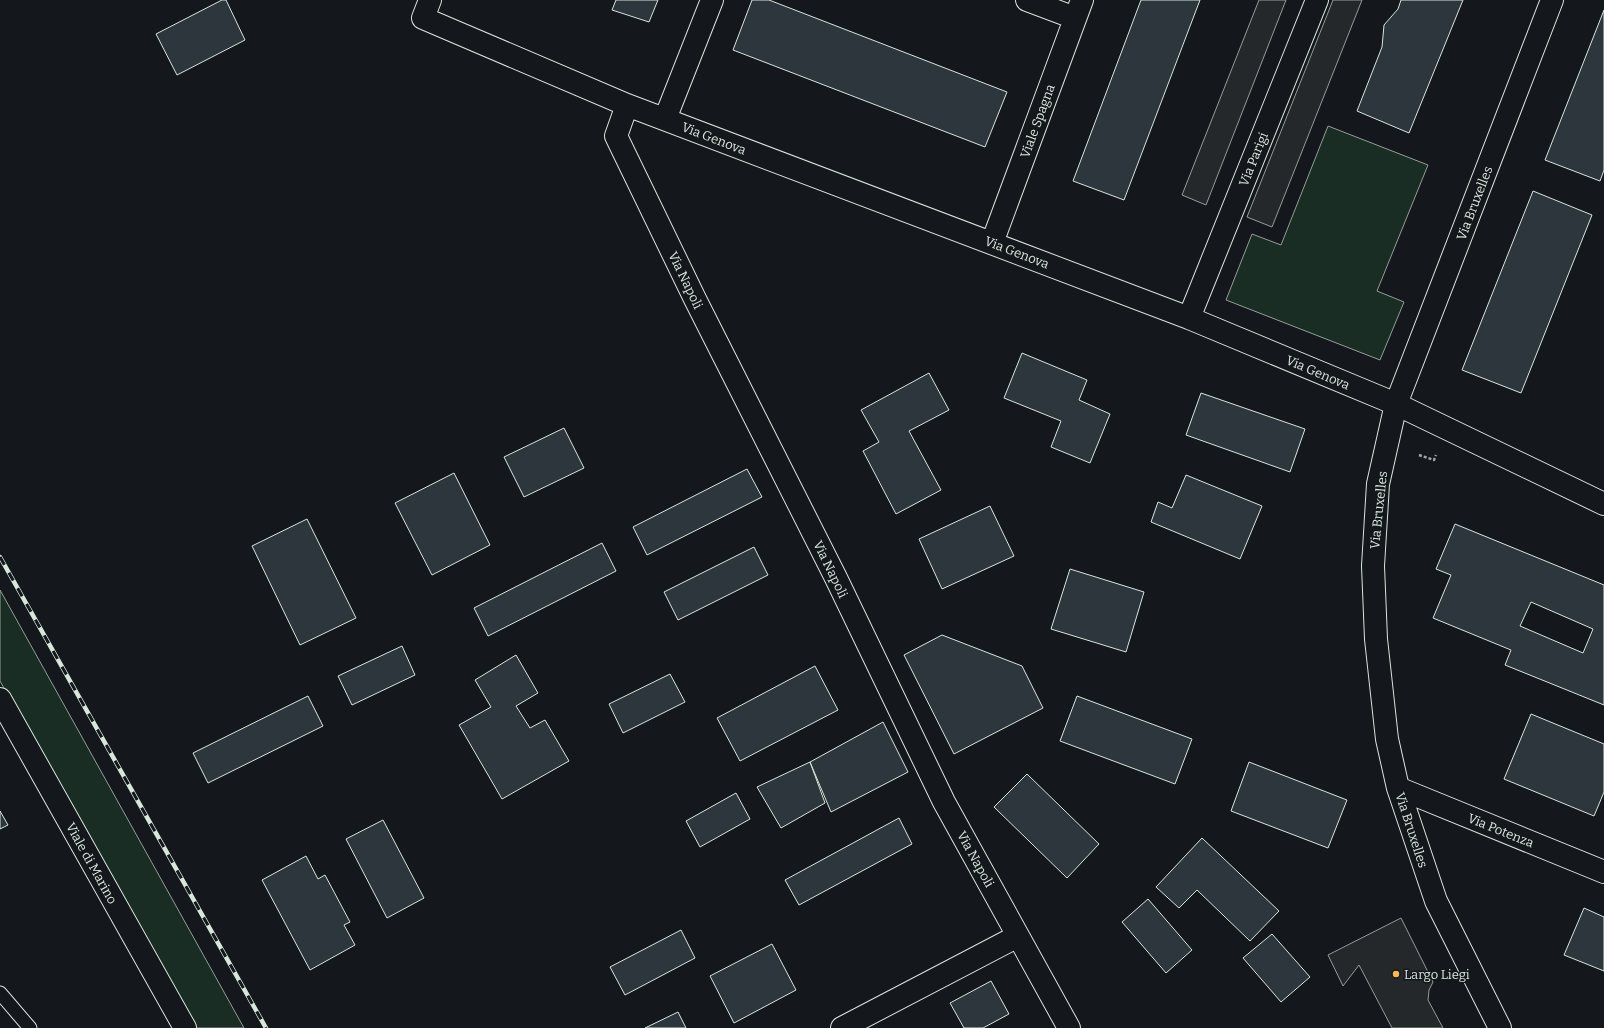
<svg xmlns="http://www.w3.org/2000/svg" width="1604" height="1028" viewBox="0 0 1604 1028" font-family="Bitter,serif">
<style>
.green{fill:#1a2d24;stroke:#939e99}
.parking{fill:#24282b;stroke:#939e99}
.building{fill:#2c363c;stroke:#d8e6dc;fill-rule:evenodd}
.lines{fill:none;stroke-linecap:round;stroke-linejoin:round}
.lane-casing{stroke:#d8e6dc;stroke-width:15}
.street-casing{stroke:#d8e6dc;stroke-width:24}
.secondary-casing{stroke:#d8e6dc;stroke-width:24}
.path{stroke:#9da8a2;stroke-width:2.5;stroke-dasharray:3 2;stroke-linecap:butt}
.lane{stroke:#14181c;stroke-width:13}
.street{stroke:#14181c;stroke-width:22}
.secondary{stroke:#14181c;stroke-width:22}
.rail-casing{stroke:#d8e6dc;stroke-width:4.5}
.rail{stroke:#14181c;stroke-width:3;stroke-dasharray:9;stroke-linecap:butt}
.poi-dot{fill:#ffb74d;stroke:#14181c;stroke-width:1.5}
.labels{text-anchor:middle;stroke-width:3;stroke-linejoin:round;paint-order:stroke}
.street-label{font-size:13px;fill:#d8e6dc;stroke:#14181c}
.poi-label{font-size:13px;fill:#d8e6dc;stroke:#14181c;text-anchor:start}
</style>
<rect width="100%" height="100%" fill="#14181c"/>
<!-- green -->
<path class="green" d="M1328,126L1428,165L1377,291L1404,302L1380,360L1226,300L1252,234L1281,245Z
M0,590L244,1028H195L0,681Z"/>
<!-- parking -->
<path class="parking" d="M1259,0H1286L1206,205L1182,195Z
M1333,0H1362L1272,227L1247,217Z
M1401,918L1433,982L1429,990L1428,1000L1443,1028H1392L1359,965L1343,986L1328,955Z"/>
<!-- building -->
<path class="building" d="M222,0H226L245,40L177,75L156,34Z
M616,0H658L649,22L612,10Z
M752,0H769L1007,92L985,147L733,50Z
M1141,0H1200L1124,200L1073,181Z
M1401,0H1463L1409,133L1357,111L1382,47L1384,25L1398,9Z
M1604,10V170L1600,181L1545,160Z
M1533,191L1592,215L1521,393L1462,370Z
M1022,353L1087,380L1079,400L1110,414L1090,463L1051,447L1061,421L1004,398Z
M929,373L949,410L909,431L941,490L896,514L863,451L879,442L861,410Z
M1201,393L1305,429L1290,472L1186,435Z
M564,428L584,468L524,497L504,457Z
M747,469L762,497L647,555L633,527Z
M454,473L490,545L432,575L395,503Z
M1186,475L1262,506L1240,559L1151,522L1158,502L1172,508Z
M990,506L1014,556L942,589L919,539Z
M307,519L356,618L300,645L252,546Z
M1455,524L1604,585V705L1505,665L1511,650L1433,618L1451,575L1436,569ZM1531,602L1593,629L1583,653L1520,626Z
M602,543L616,571L488,636L474,608Z
M754,547L768,575L678,620L664,592Z
M1070,569L1144,592L1126,652L1051,629Z
M942,635L1022,666L1043,708L954,754L904,655Z
M402,646L415,675L352,705L338,676Z
M516,655L538,693L516,706L530,728L545,720L569,761L502,799L459,725L491,707L475,680Z
M815,666L838,710L740,761L717,718Z
M670,674L685,702L623,733L609,704Z
M308,696L323,726L208,783L193,753Z
M1077,696L1192,739L1175,784L1060,741Z
M1531,714L1604,744V792L1594,816L1504,779Z
M883,722L908,772L831,812L810,762Z
M810,762L825,803L781,828L757,787Z
M1249,762L1347,800L1328,848L1231,811Z
M1027,774L1099,844L1067,878L994,807Z
M736,793L750,819L700,847L686,821Z
M0,811L8,825L0,829Z
M899,818L912,844L799,905L785,880Z
M383,820L424,898L387,918L346,839Z
M1202,838L1279,911L1250,941L1197,890L1179,908L1156,887Z
M306,856L318,879L325,875L350,922L344,925L355,945L310,970L262,880Z
M1148,899L1192,950L1166,973L1122,922Z
M1584,908L1604,917V971L1564,955Z
M681,930L695,958L625,995L610,967Z
M1272,934L1310,977L1281,1002L1243,958Z
M772,944L796,990L734,1023L710,976Z
M991,981L1009,1014L983,1028H964L950,1003Z
M678,1012L686,1028H645Z"/>
<g class="lines">
<!-- lane casing -->
<g class="lane-casing">
<path id="lane" d="M0,993L30,1028"/>
</g>
<!-- street casing -->
<g class="street-casing">
<path id="street" d="M430,0L423,18L627,105L1189,318L1396,404L1604,504
M1027,0L1075,18
M627,105L616,136L695,299L836,578L944,802L1069,1028
M665,119L712,0
M992,243L1082,0
M1189,318L1317,0
M1398,788L1604,872
M842,1028L1018,936
M1500,1028L1436,901L1398,788L1387,739L1376,639L1373,566L1378,484L1396,404L1552,0"/>
</g>
<!-- secondary casing -->
<g class="secondary-casing">
<path id="secondary" d="M0,699L185,1028"/>
</g>
<!-- path -->
<path class="path" d="M1419,455L1434,460L1436,455"/>
<!-- lane -->
<use href="#lane" class="lane"/>
<!-- street -->
<use href="#street" class="street"/>
<!-- secondary -->
<use href="#secondary" class="secondary"/>
<!-- rail casing -->
<g class="rail-casing">
<path id="rail" d="M0,557L266,1028"/>
</g>
<!-- rail -->
<use href="#rail" class="rail"/>
</g>
<!-- markers -->
<circle class="poi-dot" cx="1396" cy="974" r="4"/>
<g class="labels">
<!-- street labels -->
<g class="street-label">
<text transform="translate(1037 121) rotate(-70)" y="5">Viale Spagna</text>
<text transform="translate(714 138) rotate(21)" y="5">Via Genova</text>
<text transform="translate(1253 159) rotate(-68)" y="5">Via Parigi</text>
<text transform="translate(1474 203) rotate(-69)" y="5">Via Bruxelles</text>
<text transform="translate(1017 252) rotate(21)" y="5">Via Genova</text>
<text transform="translate(686 280) rotate(64)" y="5">Via Napoli</text>
<text transform="translate(1318 372) rotate(23)" y="5">Via Genova</text>
<text transform="translate(1378 510) rotate(-84)" y="5">Via Bruxelles</text>
<text transform="translate(831 569) rotate(64)" y="5">Via Napoli</text>
<text transform="translate(1412 830) rotate(72)" y="5">Via Bruxelles</text>
<text transform="translate(1501 830) rotate(22)" y="5">Via Potenza</text>
<text transform="translate(976 859) rotate(61)" y="5">Via Napoli</text>
<text transform="translate(92 863) rotate(61)" y="5">Viale di Marino</text>
</g>
<!-- poi labels -->
<g class="poi-label">
<text x="1404" y="979">Largo Liegi</text>
</g>
</g>
</svg>
